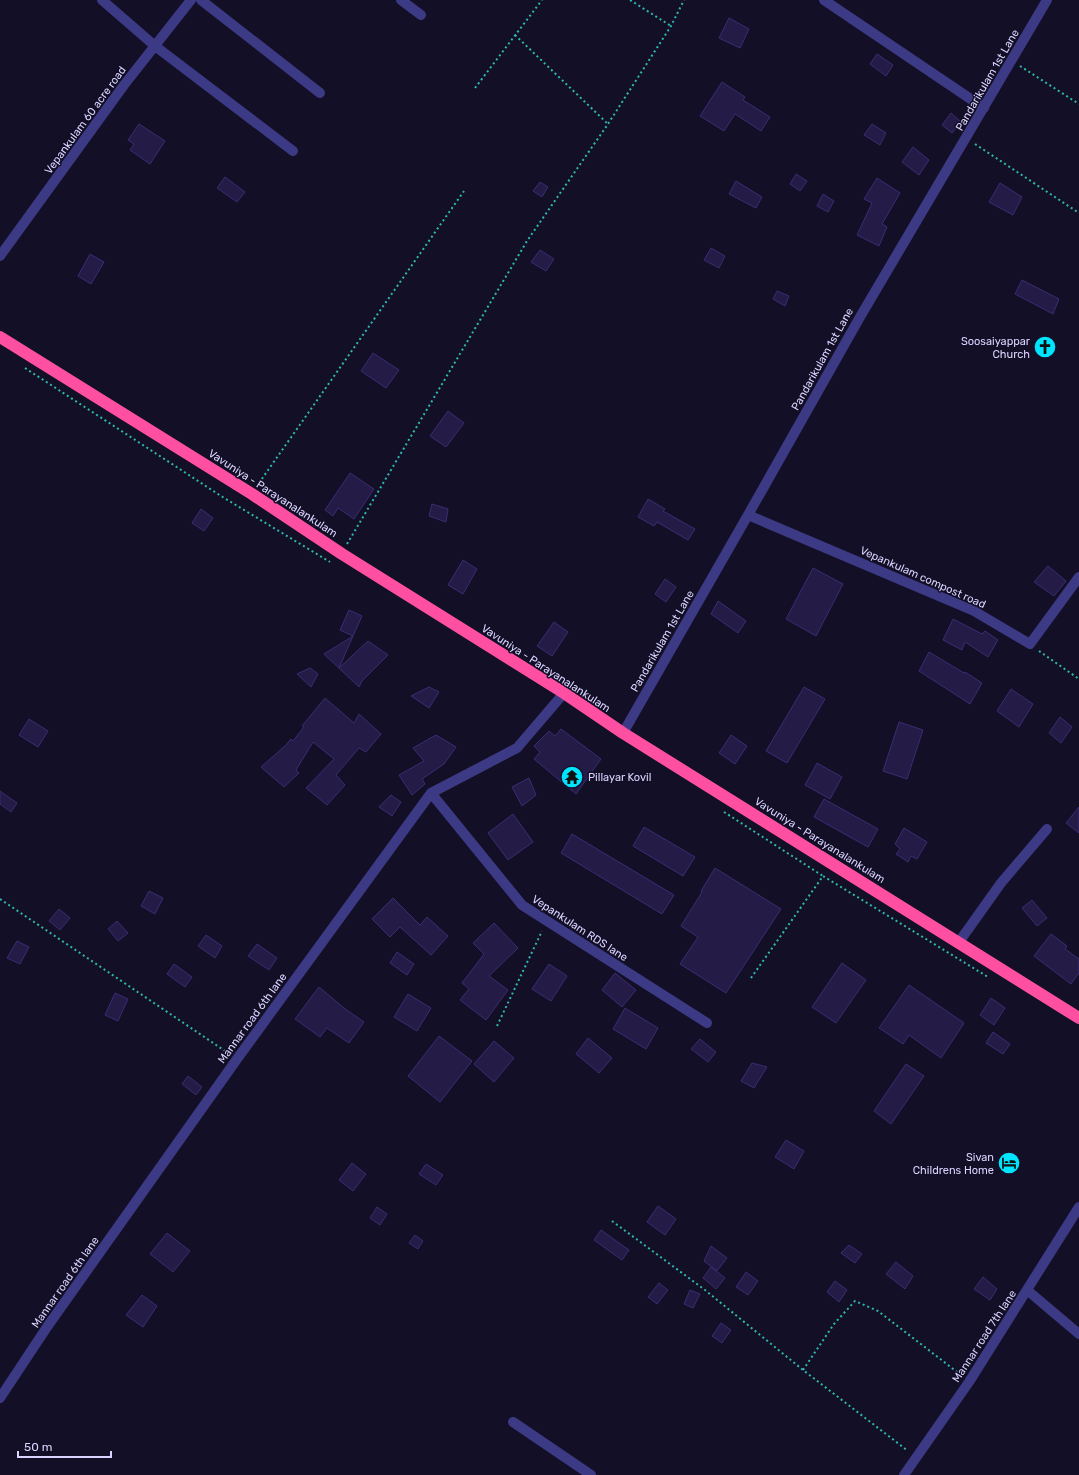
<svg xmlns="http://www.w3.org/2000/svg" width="1079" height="1475" viewBox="0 0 1079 1475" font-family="Rubik,sans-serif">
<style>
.building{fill:#241b47;stroke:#3b2d73}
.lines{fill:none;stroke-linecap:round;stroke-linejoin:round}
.path{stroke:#2fb8b0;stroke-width:2;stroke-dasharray:2 3;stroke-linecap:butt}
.minor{stroke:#3d3a85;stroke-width:10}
.highway{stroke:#ff4fa3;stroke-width:12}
.labels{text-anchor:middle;stroke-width:3;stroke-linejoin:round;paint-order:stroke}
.street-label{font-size:11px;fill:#d9d4ff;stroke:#130f26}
.poi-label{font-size:11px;fill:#d9d4ff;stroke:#130f26;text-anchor:end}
</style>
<rect width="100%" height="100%" fill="#130f26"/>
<!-- building -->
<path class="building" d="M729,18L749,29L740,48L719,38Z
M877,54L893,65L886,76L870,64Z
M722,82L745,97L743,100L770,117L761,131L735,114L724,131L700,116Z
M951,113L961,122L952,133L942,125Z
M139,124L165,141L150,164L130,150L134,144L128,140Z
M872,124L886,133L880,145L864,135Z
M913,147L929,160L919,175L902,162Z
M796,174L807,181L800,191L790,184Z
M225,177L245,192L237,202L217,188Z
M877,178L900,193L882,224L887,227L879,246L857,235L872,203L864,199Z
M736,181L762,197L756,208L729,194Z
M540,182L548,187L542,197L533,191Z
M1000,183L1022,197L1013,215L989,202Z
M823,194L834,201L828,212L817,206Z
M711,248L725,256L719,268L704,260Z
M540,250L554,259L546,271L531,262Z
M90,254L104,262L91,284L78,276Z
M1022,280L1059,299L1053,314L1015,294Z
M777,291L789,296L785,306L773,299Z
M373,353L399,370L386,388L361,371Z
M448,411L464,423L446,447L430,436Z
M350,473L374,489L354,519L338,508L333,516L325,510Z
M648,499L665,509L663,511L695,529L688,540L657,522L654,526L638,517Z
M432,504L448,509L446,522L429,516Z
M201,509L213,518L204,531L192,523Z
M463,560L477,569L463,594L448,585Z
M1048,566L1066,581L1054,596L1034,582Z
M813,568L843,584L816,636L786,619Z
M665,579L676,587L666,602L655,594Z
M718,601L746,621L738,633L711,614Z
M349,610L362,616L353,636L340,630Z
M953,619L982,634L985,631L998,640L988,657L965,642L962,650L943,640Z
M554,622L568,632L552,656L537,646Z
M353,636L339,668L368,641L388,655L362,681L359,687L324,654Z
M929,652L964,673L965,672L982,683L970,704L919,671Z
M310,668L318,674L311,687L297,674Z
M429,687L439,692L429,708L411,696Z
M804,687L825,699L787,763L766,751Z
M1011,689L1033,704L1019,727L997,711Z
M325,698L354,723L359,714L381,734L366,752L359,748L336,775L345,785L327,805L306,788L334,759L313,742L296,770L299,773L284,787L261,767L285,746L291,739L293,741L304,727L302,726Z
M1060,717L1072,727L1061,743L1049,733Z
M29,719L48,731L38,747L19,735Z
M899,722L923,730L907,779L883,771Z
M561,729L601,759L576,794L534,759L540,752L534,746L549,731L555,736Z
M436,735L456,747L444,764L422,779L425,784L412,795L399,775L424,761L413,748Z
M731,735L747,746L735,764L719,753Z
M817,763L842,777L830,799L805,785Z
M529,778L536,795L522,806L512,787Z
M0,791L17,803L11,812L0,804Z
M391,795L401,802L392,816L379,807Z
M824,799L878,829L868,847L814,817Z
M1079,807V833L1066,823Z
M513,814L533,842L508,860L488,833Z
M644,827L695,857L683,876L633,846Z
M904,828L927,842L917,859L911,856L908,862L896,854L900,849L895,844Z
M572,834L674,895L662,914L561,853Z
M715,868L781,909L726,993L680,964L698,937L681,926L702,892L701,891Z
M149,891L163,898L155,914L141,906Z
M393,898L420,925L427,917L448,936L431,955L400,927L390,937L372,919Z
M1032,900L1047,918L1037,926L1022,908Z
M59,909L70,918L60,930L49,921Z
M117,921L128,933L118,941L108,929Z
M494,923L518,948L489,976L508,990L486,1020L460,1000L469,989L462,983L484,954L473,943Z
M1051,934L1067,946L1065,949L1079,959V973L1071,984L1034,956Z
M206,935L222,946L215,958L198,946Z
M17,941L29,947L20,964L7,958Z
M257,944L277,958L269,970L248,956Z
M397,952L414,964L407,975L390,963Z
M842,963L866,980L836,1023L812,1007Z
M174,964L192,977L185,987L167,974Z
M549,964L567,976L551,1001L532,989Z
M615,973L636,990L622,1007L602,990Z
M909,985L964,1023L941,1058L909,1035L903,1044L879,1028Z
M319,987L344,1008L364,1022L349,1043L327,1028L320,1037L295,1019Z
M115,993L128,999L118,1021L105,1015Z
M408,994L431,1008L417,1031L394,1017Z
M991,998L1005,1008L994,1025L980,1015Z
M625,1008L658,1028L646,1049L613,1029Z
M993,1032L1010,1044L1003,1054L986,1043Z
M439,1036L472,1061L440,1102L408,1076Z
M588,1038L612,1058L599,1073L576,1054Z
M700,1039L716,1052L708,1062L691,1049Z
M494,1041L514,1058L494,1082L474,1064Z
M752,1063L767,1067L754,1088L741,1081Z
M906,1064L924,1076L891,1124L874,1111Z
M188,1076L202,1087L196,1095L182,1084Z
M786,1140L804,1151L794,1169L775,1157Z
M352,1163L366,1174L353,1191L339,1180Z
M426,1164L443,1175L436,1185L419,1174Z
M658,1206L676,1219L665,1235L647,1222Z
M377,1207L387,1214L380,1225L370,1218Z
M601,1230L629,1250L622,1260L594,1240Z
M167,1233L190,1251L173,1272L150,1254Z
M415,1235L423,1241L418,1249L409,1243Z
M849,1245L862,1254L855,1263L841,1253Z
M711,1246L727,1258L717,1271L704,1261Z
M896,1262L913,1276L905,1289L886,1274Z
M711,1267L725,1278L716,1289L703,1278Z
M746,1272L758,1281L748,1295L736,1287Z
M983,1277L997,1289L990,1300L974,1289Z
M835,1281L847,1290L839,1302L827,1292Z
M659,1283L668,1290L657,1304L648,1297Z
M690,1290L700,1294L693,1308L684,1304Z
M142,1295L157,1306L143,1327L126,1315Z
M721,1323L731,1330L722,1343L712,1336Z"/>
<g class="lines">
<!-- path -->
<path class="path" d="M630,0L671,26
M515,35L608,124
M1020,66L1079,104
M475,88L542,0
M975,144L1079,213
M25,368L221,496L330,562
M259,483L464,191
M347,544L527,241L608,124L671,26L684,0
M1039,651L1079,679
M724,812L823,876
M0,899L228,1053
M751,978L823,876L988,977
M497,1026L542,931
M612,1221L705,1290L803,1370L908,1451
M803,1370L834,1324L855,1301L878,1311L961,1375"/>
<!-- minor -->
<path class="minor" d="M102,0L155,46L293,151
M201,0L320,93
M401,0L421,15
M824,0L984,108
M0,256L124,85L191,0
M748,515L974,611L1030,644L1079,577
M623,733L748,515L860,317L1047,0
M431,793L522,905L707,1023
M959,942L1001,883L1047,829
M1027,1290L1079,1334
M0,1398L47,1327L237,1059L431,793L517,748L564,693
M513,1422L591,1475
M904,1475L969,1382L1079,1207"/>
<!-- highway -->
<path class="highway" d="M0,337L252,494L342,554L564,693L623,733L1079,1018"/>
</g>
<!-- icons -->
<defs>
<g id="church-disc" transform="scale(1.15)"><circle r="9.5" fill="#00e5ff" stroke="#130f26"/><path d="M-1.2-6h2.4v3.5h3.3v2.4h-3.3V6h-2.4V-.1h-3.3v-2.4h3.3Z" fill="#111"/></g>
<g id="temple-disc" transform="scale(1.15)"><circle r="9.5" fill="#00e5ff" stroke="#130f26"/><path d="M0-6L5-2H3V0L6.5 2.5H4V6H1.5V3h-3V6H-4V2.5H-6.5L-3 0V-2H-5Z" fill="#111"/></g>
<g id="hotel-disc" transform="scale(1.15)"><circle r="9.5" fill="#00e5ff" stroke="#130f26"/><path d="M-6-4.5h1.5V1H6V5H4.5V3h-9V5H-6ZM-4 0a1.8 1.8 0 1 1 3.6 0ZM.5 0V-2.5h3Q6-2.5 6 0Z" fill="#111"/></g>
</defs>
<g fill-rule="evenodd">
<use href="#church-disc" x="1045" y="347"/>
<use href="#temple-disc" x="572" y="777"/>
<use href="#hotel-disc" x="1009" y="1163"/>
</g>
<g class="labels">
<!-- street labels -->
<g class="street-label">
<text transform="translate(987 80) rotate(-60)" y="4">Pandarikulam 1st Lane</text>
<text transform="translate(85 120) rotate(-54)" y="4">Vepankulam 60 acre road</text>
<text transform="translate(822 359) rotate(-61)" y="4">Pandarikulam 1st Lane</text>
<text transform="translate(273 493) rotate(33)" y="4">Vavuniya - Parayanalankulam</text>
<text transform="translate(923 577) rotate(24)" y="4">Vepankulam compost road</text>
<text transform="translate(662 641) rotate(-60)" y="4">Pandarikulam 1st Lane</text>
<text transform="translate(546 668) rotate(33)" y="4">Vavuniya - Parayanalankulam</text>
<text transform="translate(820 840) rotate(32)" y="4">Vavuniya - Parayanalankulam</text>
<text transform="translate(580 928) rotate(33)" y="4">Vepankulam RDS lane</text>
<text transform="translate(252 1018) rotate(-54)" y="4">Mannar road 6th lane</text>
<text transform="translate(65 1282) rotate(-55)" y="4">Mannar road 6th lane</text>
<text transform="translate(984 1336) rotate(-57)" y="4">Mannar road 7th lane</text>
</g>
<!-- poi labels -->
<g class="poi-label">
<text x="1030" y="345">Soosaiyappar<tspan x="1030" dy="13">Church</tspan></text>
<text x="588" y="781" text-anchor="start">Pillayar Kovil</text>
<text x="994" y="1161">Sivan<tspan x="994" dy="13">Childrens Home</tspan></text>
</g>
</g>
<!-- scale -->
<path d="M18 1451v6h93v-6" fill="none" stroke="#d9d4ff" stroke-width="2"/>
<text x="24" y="1451" font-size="12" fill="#d9d4ff" stroke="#130f26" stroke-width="3" paint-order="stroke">50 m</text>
</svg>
